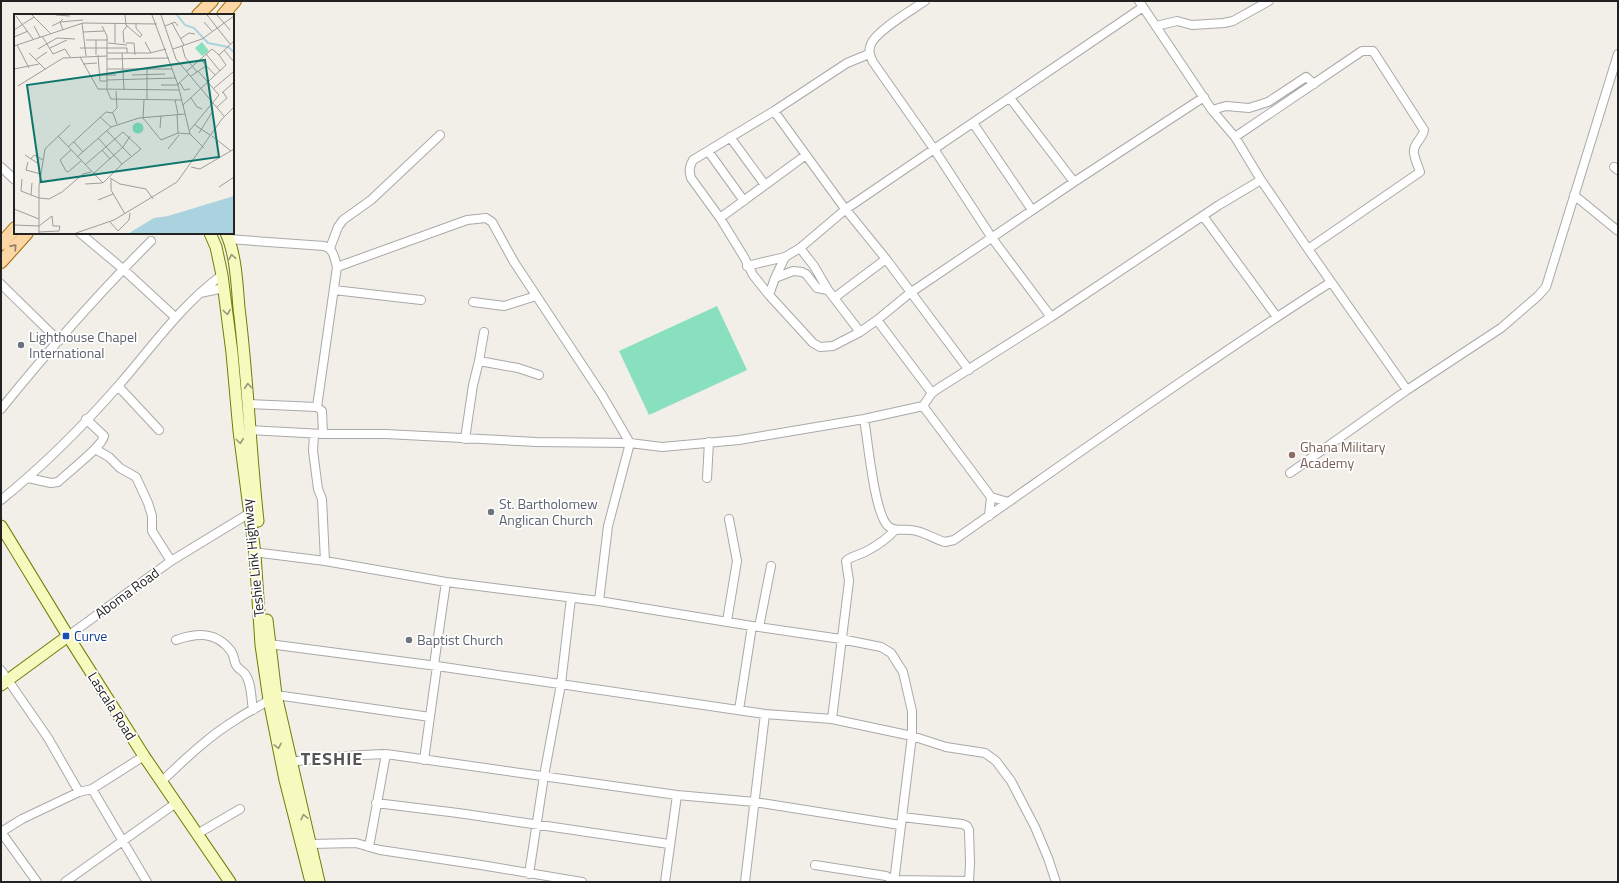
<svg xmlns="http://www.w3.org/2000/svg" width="1619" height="883" viewBox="0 0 1619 883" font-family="'Titillium Web',sans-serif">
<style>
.pitch{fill:#88e0be}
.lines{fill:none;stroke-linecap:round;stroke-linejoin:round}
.street-casing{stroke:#a9a9a9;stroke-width:10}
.secondary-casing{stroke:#707d05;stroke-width:13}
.primary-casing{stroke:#a06b00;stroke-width:14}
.street{stroke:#fff;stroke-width:8}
.secondary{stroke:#f7fabf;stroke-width:11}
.primary{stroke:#fcd6a4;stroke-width:12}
.oneway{stroke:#8f7c63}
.oneway2{stroke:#979978}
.worship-dot{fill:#6b7280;stroke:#fff;stroke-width:1.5}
.education-dot{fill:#8d6e63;stroke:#fff;stroke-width:1.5}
.transit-dot{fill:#1a4fb4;stroke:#fff;stroke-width:1.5}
.labels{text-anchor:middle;stroke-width:3.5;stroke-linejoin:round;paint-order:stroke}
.worship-label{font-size:14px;fill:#5b616d;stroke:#fff;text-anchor:start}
.education-label{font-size:14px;fill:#785e54;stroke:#fff;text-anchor:start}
.street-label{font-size:14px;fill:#222;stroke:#fff}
.transit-label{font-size:14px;fill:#164399;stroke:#fff;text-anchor:start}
.district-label{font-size:18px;font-weight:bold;letter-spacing:1px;fill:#555;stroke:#fff}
.inset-river{fill:none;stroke:#aad3df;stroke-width:2}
.inset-road{fill:none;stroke:#9f9d99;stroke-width:1}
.view{fill:#0f766e;fill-opacity:0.15;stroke:#0f766e;stroke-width:2}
.inset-edge{fill:none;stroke:#222;stroke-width:2}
</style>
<rect width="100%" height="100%" fill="#f2efe9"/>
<!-- pitch -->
<path class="pitch" d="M717,306L747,370L649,415L619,351Z"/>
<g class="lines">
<!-- street casing -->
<g class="street-casing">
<path id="street" d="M925,1C912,10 876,31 871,44C868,51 870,56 873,62L934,149L992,238L1051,317
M1139,1L1212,110L1235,137L1261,180L1308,249L1407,390
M1156,26L1177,21L1192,25L1224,23L1233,21L1269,1
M869,54L847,63L774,111L693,160C689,167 689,170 691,178L720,218L744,257L753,275L769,295L813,343L820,347L833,346L860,332L877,320L910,293L1074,182L1204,97
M1010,98L1074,182
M1212,110L1226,106L1249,108L1268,102L1306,77L1314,84
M774,111L843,206L886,259L969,370
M973,123L1032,210
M730,137L765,185
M1235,137L1362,51H1373L1424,130C1423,138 1415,142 1414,150C1413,156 1418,165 1420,172L1308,249
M708,151L744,201
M1,167L15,180
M1614,167L1618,170
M1574,195L1618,231
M1203,216L1277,317
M720,218L806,155
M80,233L123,269L175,317
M228,239L324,246C334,249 334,257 337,267L317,407
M330,248L338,227L343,220L371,200L440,135
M800,248L814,266L828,290L860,332
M747,266L785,257
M337,267L467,220L486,218L492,222L514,262L602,395L630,443L608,526L599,601
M775,278L793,271L802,272L806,274L817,288L828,290
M1,284L59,341
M334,290L421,300
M200,293L224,288
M769,295L775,278L785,257L800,248L846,209L1143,7
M834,298L886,259
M473,302L504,306L536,296
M877,320L932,393
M479,361L518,368L539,375
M118,386L159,430
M249,404L317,407L322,411L323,434
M923,406L991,497L1008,502
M1,409C48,351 98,294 151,241
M864,419C868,440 874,513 888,526C894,532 903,529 911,530C924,531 933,539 945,542L954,540C1079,453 1203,364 1331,282
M251,430L323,434H386L536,442L630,443L662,447L739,440L864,419L923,406L932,393L939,388L1051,317L1219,205L1261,180
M314,434L313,451L318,489L322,499L325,561
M465,439L473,385L479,361L484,332
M95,449L109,457L120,468L136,477L148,503L152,516V531L171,561
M1290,473L1407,390L1501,328L1538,296L1546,287L1618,54
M28,478L51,483L58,482C67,473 102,447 104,436L86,419
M707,478L709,442
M1,500C42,467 84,425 119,385C152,347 181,305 222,275
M989,516L991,497
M261,553L325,561L446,582L599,601L752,626L841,639L881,647L891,653L903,672L912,711V736L894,882
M727,621L737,561L729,519
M759,627L771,566
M68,636L171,561L253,511
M176,640C197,633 216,631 231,651C234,655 234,661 236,665C238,669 243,671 245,674C252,683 251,699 253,710
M269,644L437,666L765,714L832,719L912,736L946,747L985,753L996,761L1011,781L1035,827L1048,858L1056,882
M434,665L446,582
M1,670L48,738L79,792
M276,695L430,717
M739,710L752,626
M832,719L849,581L846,561C851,556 860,555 867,551C878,545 887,539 895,530
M424,760L437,666
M291,762C323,757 354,755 386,754L677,795L755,802L900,825
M161,782C185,759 209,736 237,719C247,712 259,707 269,700
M92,789L147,882
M376,803L458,813L669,844
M902,817L962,824L967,826L969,830L970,863L969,882
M1,832L22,819L79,792L92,789L144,756
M1,832L37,882
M197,834L240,809
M310,844L356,843L380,850L481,865L582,882
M369,847L386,754
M815,865L886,876L894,880L969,881
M529,874L544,776L561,684L571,598
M65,882L176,803
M665,882L677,795
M745,882L765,714"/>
</g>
<!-- secondary casing -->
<g class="secondary-casing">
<path id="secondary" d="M210,233L216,247L222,275L232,353L239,431L255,554L261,645L269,700L285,780L311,882
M226,233C236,254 237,285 239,308C248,379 250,450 258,521
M1,526L68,636L144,756L230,882
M267,620L276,695L319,882
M1,685L68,636"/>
</g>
<!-- primary casing -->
<g class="primary-casing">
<path id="primary" d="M198,15L212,1
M223,15L235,1
M1,244L15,228
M1,262L27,233"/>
</g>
<!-- street -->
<use href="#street" class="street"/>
<!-- secondary -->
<use href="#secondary" class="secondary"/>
<!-- primary -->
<use href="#primary" class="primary"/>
</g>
<!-- one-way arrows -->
<defs><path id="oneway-chevron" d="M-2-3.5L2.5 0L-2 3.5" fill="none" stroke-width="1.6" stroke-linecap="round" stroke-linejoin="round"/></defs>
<use class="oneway" href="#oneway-chevron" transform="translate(14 247) rotate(-48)"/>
<g class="oneway2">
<use href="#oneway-chevron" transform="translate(232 257) rotate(-101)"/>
<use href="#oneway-chevron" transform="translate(227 312) rotate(83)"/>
<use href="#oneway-chevron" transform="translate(248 386) rotate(-95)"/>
<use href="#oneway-chevron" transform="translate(240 441) rotate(83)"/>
<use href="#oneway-chevron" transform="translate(278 746) rotate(78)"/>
<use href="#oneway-chevron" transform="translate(304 817) rotate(-103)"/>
</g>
<!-- markers -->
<g class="worship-dot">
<circle cx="21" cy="345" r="4"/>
<circle cx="491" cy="512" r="4"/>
<circle cx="409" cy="640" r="4"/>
</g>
<circle class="education-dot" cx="1292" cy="455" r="4"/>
<rect class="transit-dot" x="62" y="632" width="8" height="8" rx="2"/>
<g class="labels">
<!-- worship labels -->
<g class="worship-label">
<text x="29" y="342">Lighthouse Chapel<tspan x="29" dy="16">International</tspan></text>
<text x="499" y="509">St. Bartholomew<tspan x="499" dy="16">Anglican Church</tspan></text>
<text x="417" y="645">Baptist Church</text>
</g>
<!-- education labels -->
<g class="education-label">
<text x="1300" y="452">Ghana Military<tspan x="1300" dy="16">Academy</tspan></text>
</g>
<!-- street labels -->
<g class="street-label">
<text transform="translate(253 558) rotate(-96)" y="5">Teshie Link Highway</text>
<text transform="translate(127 593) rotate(-36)" y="5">Aboma Road</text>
<text transform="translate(112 706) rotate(58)" y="5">Lascala Road</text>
</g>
<!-- transit labels -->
<g class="transit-label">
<text x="74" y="641">Curve</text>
</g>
<!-- district labels -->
<g class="district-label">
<text x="332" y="765">TESHIE</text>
</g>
</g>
<!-- overview -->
<g transform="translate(14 14)">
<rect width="220" height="220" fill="#f2efe9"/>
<path d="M188,28L195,37L188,42L181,34ZM118.5 114a5.5 5.5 0 1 1 11 0a5.5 5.5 0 1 1-11 0Z" fill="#88e0be"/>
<path d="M220,182V219H115L140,204L154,202Z" fill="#aad3df"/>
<path class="inset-river" d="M163,1L171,11L180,14L194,29L214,33L220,38"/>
<path class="inset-road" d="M18,1L37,20M42,1L56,2M111,1L112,11L126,23L128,21L122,14V9M138,1L164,71L176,120L190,134M147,1L162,45L210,102M193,1L216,30M203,1L216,16M2,2L19,25M190,8L198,17M68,9L72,42M101,9V29M158,9L170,31M20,12L26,23M38,12L46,8L69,6M151,12L161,8L164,12M0,16L20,3M49,16L46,8L49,5M69,18L90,17M28,22L39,40L51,35L56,43M0,23L14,17M166,25L175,19L181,20M72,26H94M131,28L137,39M94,29L113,31M110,29L109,17L113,12M112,29H120L121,41M3,31L15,54M0,32L69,9L143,10M168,32L171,43L183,58M36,34L53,26M66,34H113V39M24,35L43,24L61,25M159,35L188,25L220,2M210,36L220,48M15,39L31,55M93,39H136L152,35M108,39L110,76M192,40L206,57M82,41V26M84,41L86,67H93M93,42V76L97,85L168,86M66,43L84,75L165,76M93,45L155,44M186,45L201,61M21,46L33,38M69,50L83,49M0,55L25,50M93,55H158M173,57L198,35L205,41M85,61H102M118,61L151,60M177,62L192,52M93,66L161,64M166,69L170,76L176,75M164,70L175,60M147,71H164M4,72L49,44L93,42V22L88,12M199,75L219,58M208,79L220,68M177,84L183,93L188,95M130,86L129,104L147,126L164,119L176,120M133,86V55M161,86L164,100M169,91L212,51L205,41L220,27M203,93L213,84L209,78M98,99L103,94L102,77M163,100L164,119M86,103L97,113M181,111L196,121M146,114L147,102M176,116L205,81L184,57M93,117L118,143M185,119L199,97M44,122L89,169L108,150L84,124M198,122L217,137M60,128L69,138M54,133L92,98L99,99L103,110M154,135L165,121M57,136L46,146L52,157L54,158L67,147M88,136L96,145M11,141L25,150M63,143L97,113L125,104L171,100M17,145L20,141L29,146M14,148L12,156L27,160M71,151L109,118L127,135L108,150M177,153L186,155L220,135M79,160L109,133L116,122M96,164L106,170L132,175L139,185M8,165L7,177L25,184L35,185L48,178L69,160L77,158M97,165V176L111,200M71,170L88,169M205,173L220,163M17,181L18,169M84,186L99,180M0,195L25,205M96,208L104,217L115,206L116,199M1,211L25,212L38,202L39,212H46L45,217L25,218M25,219V172L31,135L56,111M62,219L100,206L163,168L208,105L220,93"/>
<path class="view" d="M191,46L205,143L27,168L13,71Z"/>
<rect width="220" height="220" class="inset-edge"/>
</g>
<!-- border -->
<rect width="1619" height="883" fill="none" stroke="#222222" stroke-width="4"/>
</svg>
